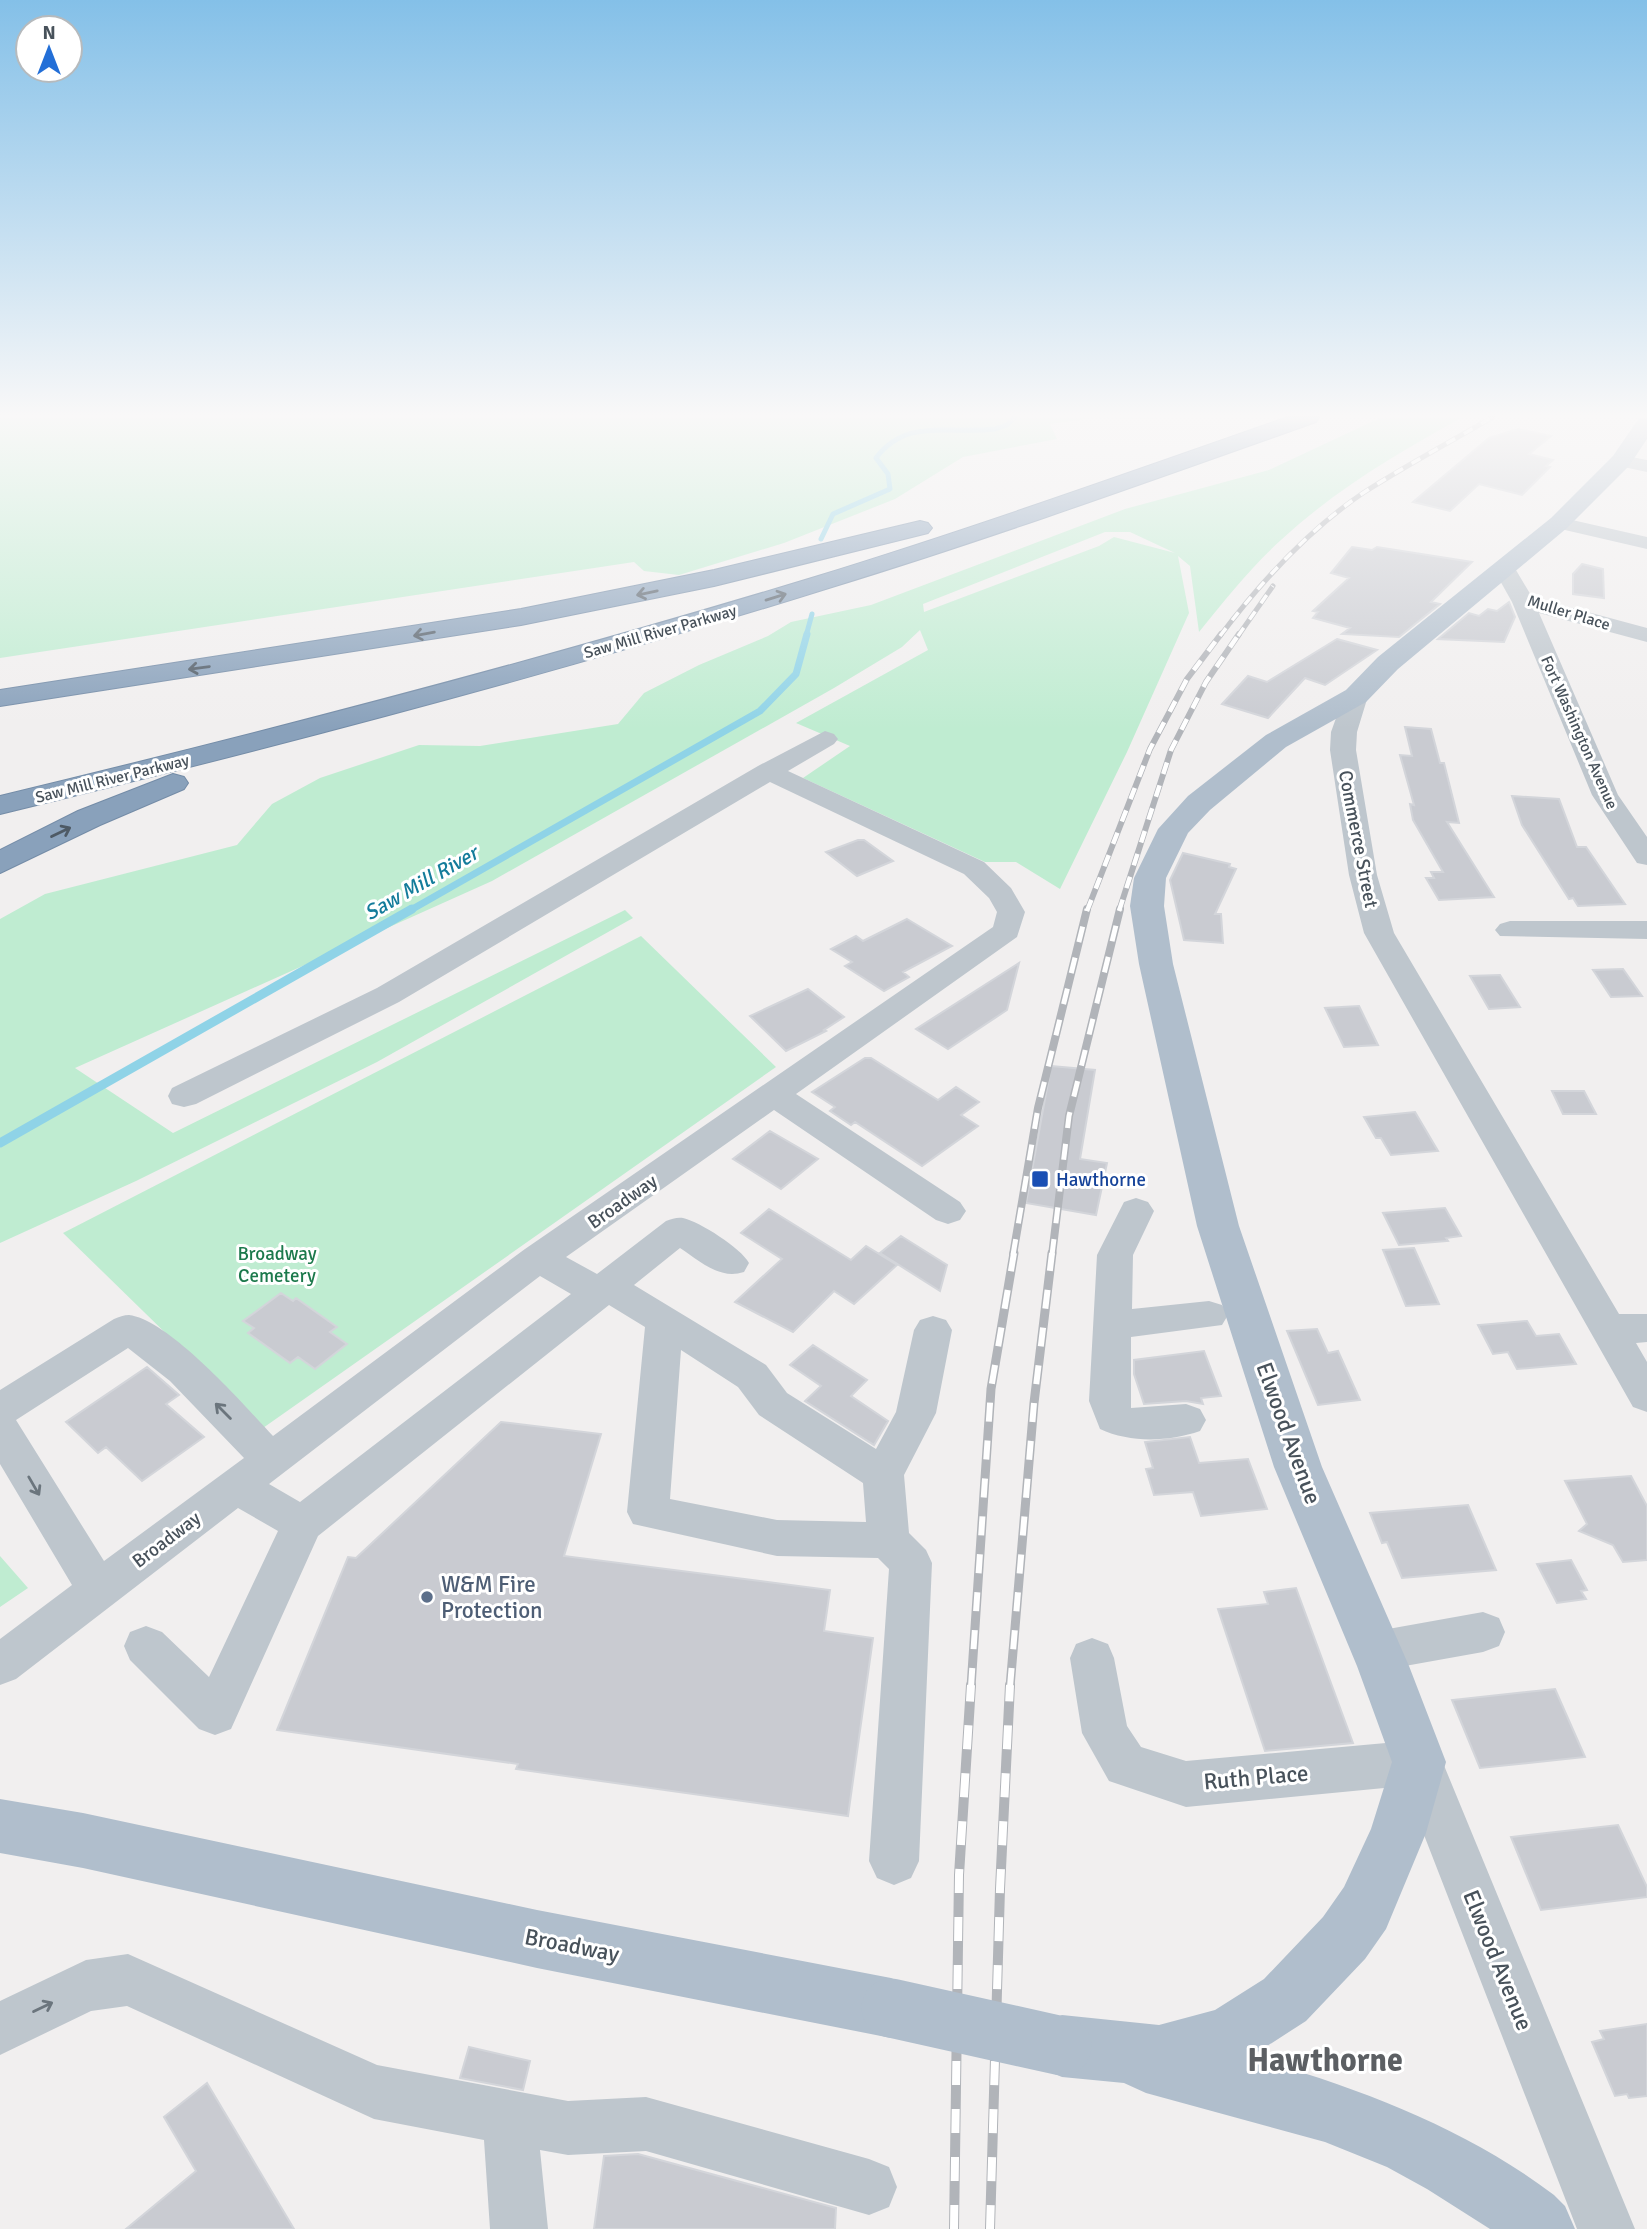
<svg xmlns="http://www.w3.org/2000/svg" width="1647" height="2229" viewBox="0 0 1647 2229" font-family="Signika,sans-serif">
<style>
.green{fill:#bfecd1;fill-rule:evenodd}
.lines{fill:none;stroke-linecap:round;stroke-linejoin:round}
.stream-far2{stroke:#8fd3e7;stroke-width:5}
.stream-far1{stroke:#8fd3e7;stroke-width:7}
.stream{stroke:#8fd3e7;stroke-width:9}
.building{fill:#c9cbd1;stroke:#d3d5da;stroke-width:2}
.highway-casing{stroke:#748ca7;stroke-width:2}
.minor{fill:#bec6cd;fill-rule:evenodd}
.major{fill:#b0becc;fill-rule:evenodd}
.highway{fill:#89a1bb;fill-rule:evenodd}
.rail-far4-casing{stroke:#b1b4b9;stroke-width:5}
.rail-far3-casing{stroke:#b1b4b9;stroke-width:6}
.rail-far2-casing{stroke:#b1b4b9;stroke-width:8}
.rail-far1-casing{stroke:#b1b4b9;stroke-width:9}
.rail-casing{stroke:#b1b4b9;stroke-width:10}
.rail-far4{stroke:#fff;stroke-width:3.5;stroke-dasharray:10;stroke-linecap:butt}
.rail-far3{stroke:#fff;stroke-width:4.5;stroke-dasharray:12;stroke-linecap:butt}
.rail-far2{stroke:#fff;stroke-width:5;stroke-dasharray:16;stroke-linecap:butt}
.rail-far1{stroke:#fff;stroke-width:6;stroke-dasharray:19;stroke-linecap:butt}
.rail{stroke:#fff;stroke-width:8;stroke-dasharray:24;stroke-linecap:butt}
.major-bridge{stroke:#b0becc;stroke-width:59}
.oneway{stroke:#4e5a65}
.oneway2{stroke:#6b757d}
.transit-dot{fill:#1a4fb4;stroke:#fff;stroke-width:2.5}
.service-dot{fill:#5c6f8a;stroke:#fff;stroke-width:2.5}
.labels{text-anchor:middle;stroke-width:6;stroke-linejoin:round;paint-order:stroke}
.far-street-label{font-size:16px;fill:#48525b;stroke:#fff}
.street-label{font-size:19px;fill:#48525b;stroke:#fff}
.transit-label{font-size:19px;fill:#164399;stroke:#fff;text-anchor:start}
.park-label{font-size:19px;fill:#1c794c;stroke:#fff}
.water-label{font-size:21px;font-style:italic;fill:#147c9b;stroke:#fff}
.near-street-label{font-size:23px;fill:#48525b;stroke:#fff}
.near-service-label{font-size:23px;fill:#4e5e75;stroke:#fff;text-anchor:start}
.near-district-label{font-size:32px;font-weight:bold;fill:#5c5f63;stroke:#fff}
</style>
<rect width="100%" height="100%" fill="#f1efef"/>
<!-- green -->
<path class="green" d="M0,417H1162L1155,419L1094,418L1050,424L1057,439L963,457L895,499L784,543L679,575L644,571L634,562L0,658Z
M1382,417H1463C1399,452 1335,490 1281,540C1250,568 1225,600 1199,632L1190,566L1178,556L1189,613L1127,752L1060,889L1016,862H985L803,778L850,746L796,723L928,650L920,630L902,647L834,688L492,881L75,1068L173,1133L625,910L633,918L377,1062L136,1181L0,1243V919L45,894L237,845L272,804L320,778L419,745L480,746L618,724L644,693L699,665L768,636L791,622L871,605L1125,509L1269,470ZM1105,532H1130L1175,553L1114,537L1099,546L924,612L923,604Z
M641,936L776,1067L263,1428L63,1233Z
M0,1556L28,1588L0,1607Z"/>
<g class="lines">
<!-- stream-far2 -->
<path class="stream-far2" d="M821,539L833,514L890,489L888,474L876,458C907,417 949,435 995,429L1007,425L1015,417
M806,636L812,614"/>
<!-- stream-far1 -->
<path class="stream-far1" d="M409,911L760,711L796,674L807,634"/>
<!-- stream -->
<path class="stream" d="M0,1143L412,909"/>
</g>
<!-- building -->
<path class="building" d="M1518,429L1551,436L1529,454L1553,460L1546,466L1550,467L1522,495L1479,484L1450,511L1413,502L1489,438Z
M1352,547L1372,550L1377,547L1472,562L1431,602L1440,604L1399,637L1342,634L1350,628L1313,618L1318,612L1313,611L1349,578L1331,573Z
M1582,564L1603,569L1604,598L1573,594V574Z
M1509,602L1515,617L1504,642L1438,639L1469,613L1479,616L1488,609L1497,611Z
M1337,639L1377,650L1325,685L1305,678L1268,718L1222,704L1248,676L1267,682Z
M1405,727L1431,729L1440,763H1444L1459,823L1447,822L1494,897L1439,900L1426,878H1434L1431,872H1443L1413,820L1410,804L1414,805L1400,755L1412,756Z
M1512,796L1559,799L1577,847H1586L1625,904L1578,906L1573,898L1569,899L1522,825Z
M858,840H864L893,861L857,876L826,852Z
M1183,853L1230,864L1229,867L1236,869L1215,914H1221L1223,943L1184,940L1170,880Z
M907,919L952,946L903,972L909,977L884,991L845,966L852,962L831,949L856,936L863,941Z
M1019,963L1007,1010L948,1049L916,1029Z
M1623,969L1642,996L1611,997L1593,970Z
M1500,975L1520,1007L1489,1009L1470,976Z
M808,989L844,1017L824,1030L826,1031L786,1051L750,1016Z
M1359,1006L1378,1045L1344,1047L1325,1008Z
M865,1058H871L938,1100L956,1087L979,1102L961,1115L978,1126L922,1166L855,1122L851,1125L830,1111L835,1107L812,1092Z
M1051,1066L1095,1070L1080,1159L1107,1163L1096,1215L1026,1203Z
M1552,1091H1584L1596,1114H1563Z
M1415,1112L1438,1151L1391,1155L1381,1138H1376L1364,1117Z
M770,1131L818,1159L781,1189L733,1159Z
M1445,1208L1461,1236L1446,1238L1448,1241L1399,1245L1383,1213Z
M769,1209L851,1260L866,1246L897,1265L854,1304L834,1291L793,1332L735,1302L782,1259L741,1233Z
M901,1236L947,1265L940,1291L880,1253Z
M1414,1248L1439,1304L1406,1306L1383,1250Z
M281,1293L293,1301L296,1298L337,1327L330,1332L347,1344L315,1369L298,1357L290,1363L248,1333L254,1328L243,1321Z
M1527,1321L1536,1336L1559,1334L1576,1364L1517,1369L1508,1352L1493,1354L1478,1325Z
M1317,1329L1328,1353L1338,1351L1360,1400L1318,1405L1287,1331Z
M813,1345L867,1380L851,1396L888,1421L874,1445L805,1401L821,1386L790,1365Z
M1204,1351L1221,1396L1201,1398L1203,1404L1186,1401L1144,1404L1134,1374V1360Z
M147,1367L179,1395L166,1404L204,1437L142,1481L106,1447L98,1453L66,1422Z
M501,1422L601,1434L564,1556L830,1590L824,1631L873,1638L848,1816L516,1769L518,1764L277,1730L348,1557L356,1558Z
M1190,1437L1199,1463L1248,1459L1267,1509L1201,1516L1193,1492L1154,1495L1146,1469L1153,1468L1145,1442Z
M1631,1476L1647,1506V1560L1623,1562L1613,1545L1579,1531L1587,1524L1565,1481Z
M1468,1505L1496,1570L1402,1578L1387,1542L1382,1543L1370,1513Z
M1571,1560L1587,1590L1581,1591L1586,1599L1557,1603L1537,1564Z
M1296,1588L1353,1743L1265,1751L1218,1609L1268,1604L1264,1592Z
M1555,1689L1585,1757L1480,1768L1452,1700Z
M1618,1825L1647,1887V1897L1541,1910L1511,1837Z
M1647,2024V2096L1629,2098L1627,2094L1615,2096L1592,2042L1604,2039L1600,2031Z
M469,2047L530,2061L523,2090L460,2078Z
M207,2083L294,2229H126L196,2171L164,2117Z
M638,2154L836,2208L835,2229H594L604,2156Z"/>
<g class="lines">
<!-- highway casing -->
<g class="highway-casing">
<path id="highway" d="M1288,417H1319L1316,422C1155,479 995,537 832,587C558,673 280,746 0,814V796C274,730 546,659 815,577C974,528 1131,472 1288,417Z
M920,521L928,523L932,528L928,533L714,586L521,625L0,706V690L521,609L714,570Z
M173,774L184,777L188,783L184,789L100,825L0,873V850L78,811Z"/>
</g>
<!-- minor -->
<path class="minor" d="M1621,455L1647,460V472L1614,465L1611,461L1614,457Z
M1559,517L1647,537V549L1552,527L1549,523L1552,519Z
M1505,564L1513,565L1532,597L1647,628V642L1539,613L1618,795L1647,837V865L1637,863L1592,795L1512,602L1494,570Z
M1356,689L1365,691L1368,696L1357,732L1356,750L1377,875L1394,933L1619,1314H1647V1342L1636,1343L1647,1362V1412L1633,1407L1364,933L1349,875L1330,750L1331,732L1344,696L1347,691Z
M825,731L834,734L838,739L834,744L788,771L984,862L1011,888L1025,912L1017,937L796,1094L960,1202L966,1211L960,1220L948,1224L936,1220L774,1110L566,1257L597,1274L666,1221C672,1219 677,1217 683,1218C700,1222 741,1248 749,1263L744,1272C719,1280 700,1261 680,1248L634,1285L766,1365L787,1393L876,1449L896,1412L914,1330L920,1320L933,1316L946,1320L952,1330L936,1413L904,1475L909,1533L926,1550L932,1563L919,1861L911,1878L894,1885L877,1878L869,1861L889,1569L878,1558L777,1556L633,1524L627,1512L645,1327L609,1305L318,1536L231,1729L215,1735L199,1729L130,1660L124,1646L130,1632L146,1626L162,1632L209,1677L278,1531L238,1508L16,1679L0,1685V1639L72,1585L0,1464V1390L114,1319C119,1317 124,1315 129,1315C170,1320 245,1406 273,1436L525,1249L993,927L997,912L989,898L964,874L770,782L399,1002L196,1104L184,1107L172,1104L168,1096L172,1088L377,988L758,766ZM540,1276L571,1294L300,1502L269,1484ZM128,1348L170,1381L244,1458L104,1561L16,1420ZM681,1350L738,1387L759,1415L863,1483L866,1522L777,1520L670,1499Z
M1510,921H1647V939L1500,936L1495,930L1500,924Z
M1136,1198L1148,1202L1154,1211L1133,1255L1132,1309L1209,1301L1222,1305L1228,1315L1222,1325L1131,1337V1408L1186,1404L1200,1409L1206,1420L1200,1431C1168,1442 1130,1443 1100,1429L1089,1401L1097,1255L1124,1202Z
M1483,1612L1499,1618L1505,1632L1499,1646L1483,1652L1377,1671L1361,1665L1355,1651L1361,1637L1377,1631Z
M1092,1638L1108,1644L1114,1658L1127,1726L1141,1747L1186,1761L1419,1740L1436,1746L1635,2229H1577L1405,1786L1186,1807L1109,1781L1082,1733L1070,1658L1076,1644Z
M128,1954L377,2065L568,2101L646,2097L869,2159L889,2167L897,2187L889,2207L869,2215L646,2151L568,2155L540,2150L548,2229H490L484,2140L374,2119L127,2006L91,2011L0,2055V2001L86,1960Z"/>
<!-- major -->
<path class="major" d="M1647,417V439L1629,466L1567,528L1398,669L1366,702L1286,747L1210,810L1188,833L1166,878L1164,906L1173,964L1239,1226L1322,1467L1409,1666L1446,1762L1426,1833L1386,1929L1365,1959L1306,2021L1250,2057C1357,2087 1464,2127 1554,2195L1565,2206L1575,2229H1490L1427,2189L1387,2167L1325,2142L1146,2093L1124,2083L1062,2077L1040,2068L1031,2046L1040,2024L1062,2015L1159,2025L1215,2010L1264,1979L1323,1917L1344,1887L1371,1829L1392,1762L1357,1666L1274,1467L1197,1226L1139,964L1130,906L1134,878L1158,829L1188,796L1266,735L1346,690L1378,657L1551,518L1613,456L1639,418Z
M0,1799L83,1813L537,1910L891,1978L912,1987L921,2008L912,2029L891,2038L537,1968L83,1868L0,1853Z"/>
<!-- highway -->
<use href="#highway" class="highway"/>
<!-- rail-far4 casing -->
<g class="rail-far4-casing">
<path id="rail-far4" d="M1220,636C1260,583 1307,531 1363,493C1405,466 1450,442 1493,417
M1238,636L1273,586"/>
</g>
<!-- rail-far3 casing -->
<g class="rail-far3-casing">
<path id="rail-far3" d="M1087,911L1150,749L1187,679L1221,634
M1119,911L1171,750L1206,682L1239,634"/>
</g>
<!-- rail-far2 casing -->
<g class="rail-far2-casing">
<path id="rail-far2" d="M1013,1255L1038,1108L1087,909
M1052,1255L1069,1116L1120,909"/>
</g>
<!-- rail-far1 casing -->
<g class="rail-far1-casing">
<path id="rail-far1" d="M971,1687L991,1389L1014,1253
M1010,1687L1034,1403L1052,1253"/>
</g>
<!-- rail casing -->
<g class="rail-casing">
<path id="rail" d="M954,2229L959,1875L971,1685
M990,2229L1000,1889L1010,1685"/>
</g>
<!-- rail-far4 -->
<use href="#rail-far4" class="rail-far4"/>
<!-- rail-far3 -->
<use href="#rail-far3" class="rail-far3"/>
<!-- rail-far2 -->
<use href="#rail-far2" class="rail-far2"/>
<!-- rail-far1 -->
<use href="#rail-far1" class="rail-far1"/>
<!-- rail -->
<use href="#rail" class="rail"/>
<!-- major-bridge -->
<path class="major-bridge" d="M891,2008L1062,2046"/>
</g>
<!-- one-way arrows -->
<defs><path id="oneway-shaft" d="M-6 0H5M1.5-3L5.5 0L1.5 3" fill="none" stroke-width="1.6" stroke-linecap="round" stroke-linejoin="round" transform="scale(1.75)"/></defs>
<g class="oneway">
<use href="#oneway-shaft" transform="translate(647 593) rotate(168)"/>
<use href="#oneway-shaft" transform="translate(776 597) rotate(-17)"/>
<use href="#oneway-shaft" transform="translate(424 634) rotate(170)"/>
<use href="#oneway-shaft" transform="translate(199 668) rotate(172)"/>
<use href="#oneway-shaft" transform="translate(61 832) rotate(-26)"/>
</g>
<g class="oneway2">
<use href="#oneway-shaft" transform="translate(223 1411) rotate(-135)"/>
<use href="#oneway-shaft" transform="translate(34 1486) rotate(60)"/>
<use href="#oneway-shaft" transform="translate(43 2007) rotate(-26)"/>
</g>
<!-- sky -->
<linearGradient id="sky" x2="0" y2="1"><stop stop-color="#84c0e8"/><stop offset="0.57" stop-color="#f9f8f8"/><stop offset="1" stop-color="#f9f8f8" stop-opacity="0"/></linearGradient>
<rect width="1647" height="729" fill="url(#sky)"/>
<!-- markers -->
<rect class="transit-dot" x="1031" y="1170" width="18" height="18" rx="3.5"/>
<circle class="service-dot" cx="427" cy="1597" r="7"/>
<g class="labels">
<!-- far-street labels -->
<g class="far-street-label">
<text transform="translate(1569 612) rotate(17)" y="6">Muller Place</text>
<text transform="translate(660 631) rotate(-16)" y="6">Saw Mill River Parkway</text>
<text transform="translate(1580 732) rotate(66)" y="6">Fort Washington Avenue</text>
<text transform="translate(112 778) rotate(-14)" y="6">Saw Mill River Parkway</text>
</g>
<!-- street labels -->
<g class="street-label">
<text transform="translate(1359 839) rotate(79)" y="7">Commerce Street</text>
<text transform="translate(622 1201) rotate(-35)" y="7">Broadway</text>
<text transform="translate(166 1539) rotate(-37)" y="7">Broadway</text>
</g>
<!-- transit labels -->
<g class="transit-label">
<text x="1056" y="1186">Hawthorne</text>
</g>
<!-- park labels -->
<g class="park-label">
<text x="277" y="1260">Broadway<tspan x="277" dy="22">Cemetery</tspan></text>
</g>
<!-- water labels -->
<g class="water-label">
<text transform="translate(421 883) rotate(-30)" y="7">Saw Mill River</text>
</g>
<!-- near-street labels -->
<g class="near-street-label">
<text transform="translate(1289 1433) rotate(70)" y="8">Elwood Avenue</text>
<text transform="translate(1256 1777) rotate(-5)" y="8">Ruth Place</text>
<text transform="translate(572 1945) rotate(11)" y="8">Broadway</text>
<text transform="translate(1498 1960) rotate(68)" y="8">Elwood Avenue</text>
</g>
<!-- near-service labels -->
<g class="near-service-label">
<text x="441" y="1592">W&amp;M Fire<tspan x="441" dy="26">Protection</tspan></text>
</g>
<!-- near-district labels -->
<g class="near-district-label">
<text x="1325" y="2071">Hawthorne</text>
</g>
</g>
<!-- north arrow -->
<g transform="translate(49 49)"><circle r="33" fill="#ffffff" stroke="#b6babd" stroke-width="2"/>
<path d="M0-5L12 26L0 18L-12 26Z" fill="#236fd7"/>
<text y="-10" font-size="19" font-weight="bold" text-anchor="middle" fill="#48525b">N</text>
</g>
</svg>
